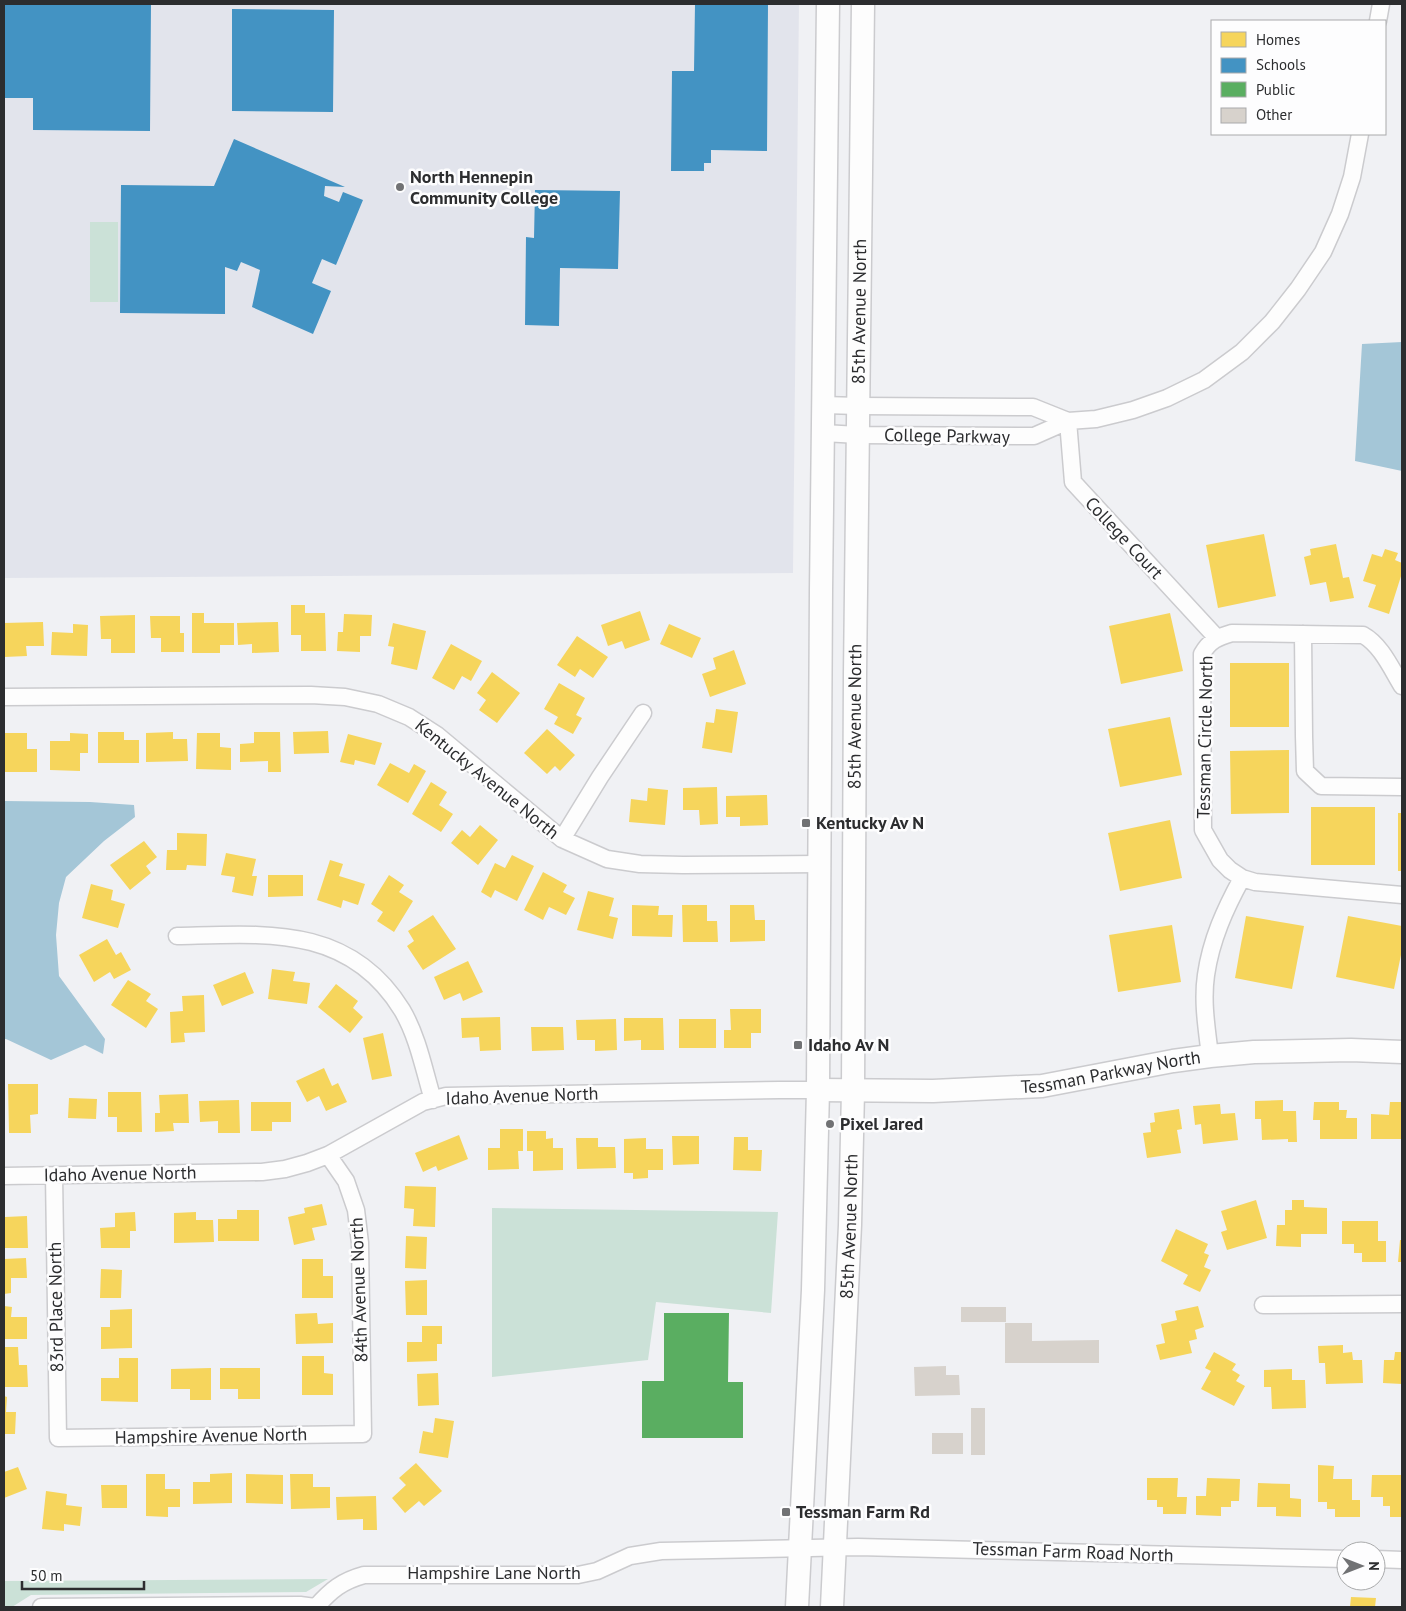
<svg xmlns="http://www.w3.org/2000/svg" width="1406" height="1611" viewBox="0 0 1406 1611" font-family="'PT Sans',sans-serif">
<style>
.built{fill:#e2e4ec}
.green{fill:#cbe1d7}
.water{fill:#a4c6d7}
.homes{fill:#f6d55c}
.schools{fill:#4393c3}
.public{fill:#5aae61}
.building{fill:#d7d2cc}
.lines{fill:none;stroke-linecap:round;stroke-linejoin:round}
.street-casing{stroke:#cbcbce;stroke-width:19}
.secondary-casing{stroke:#cbcbce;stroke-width:25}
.street{stroke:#fdfdfd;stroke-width:16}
.secondary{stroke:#fdfdfd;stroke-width:22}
.poi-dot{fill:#717274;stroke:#fdfdfe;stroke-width:2}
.labels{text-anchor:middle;stroke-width:5;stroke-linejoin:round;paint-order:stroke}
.poi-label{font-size:18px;font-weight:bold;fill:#2c2d2f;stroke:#fdfdfe;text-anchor:start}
.street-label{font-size:18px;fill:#2c2d2f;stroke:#fdfdfe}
</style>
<rect width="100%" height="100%" fill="#f0f1f4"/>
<!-- built -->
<path class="built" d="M4,4H799L793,573L4,578Z"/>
<!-- green -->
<path class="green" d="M90,222H118V302H90Z
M492,1208L778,1212L771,1313L656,1302L648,1360L492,1377Z
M328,1579L306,1592L31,1595L12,1607H4V1581Z"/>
<!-- water -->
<path class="water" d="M1402,342V471L1355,461L1362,344Z
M4,801L90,802L134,805L135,817L104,841L66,877L59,903L56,935L59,976L105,1039L103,1054L85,1045L51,1060L6,1039H4Z"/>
<!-- homes -->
<path class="homes" d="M1264,534L1276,596L1218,608L1206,545Z
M1336,544L1343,578L1349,577L1354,598L1330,602L1326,582L1310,585L1304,557L1311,555L1310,549Z
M1385,549L1398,553L1395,560L1402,563V573L1389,614L1368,607L1376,585L1363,581L1372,554L1382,557Z
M291,605H305V613H325L326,651H301V635H291Z
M640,611L650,640L625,649L622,641L608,646L601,625Z
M192,613H204V623H234V645H220V653H192Z
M1170,613L1183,671L1121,684L1109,626Z
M344,614L372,615L371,636H360V652L337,651L338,632H343Z
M135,615V653H111V639H101L100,616Z
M150,616H180V633H184V652H161V638H151Z
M43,622L44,646H26L27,656L4,657V623Z
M278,622L279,652L252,653V644L238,645L237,623Z
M393,623L426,631L417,670L391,664L394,647L388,646Z
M73,624L88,625L87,656L51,655L52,632L73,633Z
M669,624L701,638L692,658L660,644Z
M577,636L608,657L593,678L580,669L575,677L557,665Z
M451,644L482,661L471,681L462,676L454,690L432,678Z
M734,650L746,684L710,697L702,674L716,669L713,658Z
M1230,663H1289V727H1230Z
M492,672L520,693L497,723L479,710L486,700L477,693Z
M559,683L585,698L576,715L582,718L573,734L554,724L558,717L544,709Z
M716,709L738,712L732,753L702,748L706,722L714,723Z
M1170,717L1182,775L1120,787L1108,729Z
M547,729L575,755L560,771L555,766L547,774L524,753Z
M328,731L329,753L294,754L293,732Z
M98,732H124V740H139V763H98Z
M173,732V739H187L188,761L146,762V733Z
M254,732H280L281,772H268V761L240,762V744L254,743Z
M4,733H27V749H37V772H4Z
M70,733L88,734V753H80V771L50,770V741H70Z
M197,733H220V747L231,748V770L196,769Z
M348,734L382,743L375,765L355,760L354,765L340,762Z
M1289,750V813L1231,814L1230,751Z
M390,763L409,773L414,764L426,771L408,803L377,785Z
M431,782L447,792L439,805L453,814L441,832L412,814Z
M717,787L718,824L700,825L699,810H683V788Z
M648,788L668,790L665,825L629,822L631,799L647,801Z
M767,795L768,825L740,826V817H726V796Z
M1311,807H1375V865H1311Z
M1398,813H1402V871H1398Z
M1170,820L1182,878L1120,891L1108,833Z
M480,825L498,840L478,865L451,843L462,830L470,837Z
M177,833L207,834L206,866L187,865L186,870H166L167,850H177Z
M144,841L157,857L146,866L151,873L130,890L110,865Z
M226,853L256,859L252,876H257L253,896L232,892L235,877L221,875Z
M512,855L534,866L517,901L495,890L491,898L481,892L495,863L505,868Z
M330,860L343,864L339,876L365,884L358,905L343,900L341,908L317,900Z
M543,872L567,885L563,892L575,898L566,915L549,907L543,920L524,910Z
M268,875H303V896L268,897Z
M389,875L404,885L399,892L413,901L394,932L377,921L383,912L371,904Z
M91,884L113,890L111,900L125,904L118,928L82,918Z
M588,891L614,898L609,916L618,918L613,939L577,930Z
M632,905L659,906L658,915H673L672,937L632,936Z
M682,905H707V921H717L718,942H683Z
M730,905H754L755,920H765V941L730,942Z
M433,915L456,949L423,970L407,946L414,941L408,931Z
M1246,916L1304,926L1292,989L1235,978Z
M1348,916L1402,926V950L1394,989L1336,977Z
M1172,925L1181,982L1118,992L1109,935Z
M107,939L116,955L121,952L131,970L114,979L110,972L94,982L79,955Z
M468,961L483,992L463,1001L460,993L444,1000L434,977Z
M272,969L295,972L293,981L310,983L307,1004L268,999Z
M245,972L254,993L222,1006L213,985Z
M128,980L151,994L146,1001L158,1009L146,1028L111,1005Z
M336,984L358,1001L353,1008L363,1017L350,1033L318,1007Z
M204,995L205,1032L184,1033L185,1042L171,1043L170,1012L183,1011L182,996Z
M730,1009H761V1033H751V1048H724V1030H731Z
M500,1017L501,1050L480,1051L479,1037L462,1038L461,1018Z
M624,1018H663L664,1050H641V1040L624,1041Z
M616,1019L617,1050L595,1051V1040H577L576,1020Z
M679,1019H716V1048H679Z
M531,1027H563L564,1050L532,1051Z
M383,1033L392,1076L372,1080L363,1038Z
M324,1068L332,1086L338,1083L347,1102L326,1111L319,1096L307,1102L296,1081Z
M8,1084H38V1114L30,1115L31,1133H9Z
M108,1092H141L142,1132H117V1117H108Z
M188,1094L189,1123H173L174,1131L155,1132V1113H160L159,1095Z
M69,1098L97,1099L96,1119L68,1118Z
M239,1100L240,1133H218V1121L200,1122L199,1101Z
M1283,1100V1111H1296L1297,1142H1288V1139L1262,1140L1261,1119H1255V1101Z
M251,1102H291V1122H272V1131H251Z
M1314,1102H1339V1110H1347L1346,1118H1357V1139H1320V1120H1313Z
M1390,1102H1402V1139H1371V1114L1389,1115Z
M1220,1104L1221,1114L1235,1113L1238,1140L1203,1144L1201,1124L1195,1125L1193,1106Z
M1179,1109L1182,1129L1177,1130L1181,1153L1147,1158L1143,1133L1151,1132L1150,1123L1155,1122L1154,1113Z
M500,1129H523V1151H518L519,1169L488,1170V1148H500Z
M527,1131H546V1139L553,1138V1148H563V1170L533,1171V1151H527Z
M459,1135L468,1159L438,1171L436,1166L423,1172L415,1153Z
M672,1136H699V1164L673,1165Z
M734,1137H748V1150H762L761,1171L733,1170Z
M576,1138H598V1147H615L616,1168L577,1169Z
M646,1138V1149H663V1170H648V1178L633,1179V1173H624V1139Z
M405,1186L436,1187L435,1227L413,1226L414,1209L404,1208Z
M1256,1200L1267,1238L1227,1250L1221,1232L1227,1230L1221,1211Z
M1292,1200H1304V1207L1327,1208V1234H1301V1247L1276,1246L1277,1225H1285V1210H1292Z
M322,1204L327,1225L312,1228L315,1240L294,1245L288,1217L305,1213L304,1208Z
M237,1210H259V1241H218V1219H237Z
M135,1212L136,1231H130V1248H101L100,1228L115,1227V1213Z
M196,1212V1220H213L214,1242L174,1243V1213Z
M27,1216L28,1248H4L5,1217Z
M1342,1221H1378V1241H1386V1262H1362V1253H1354V1244H1342Z
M1176,1229L1208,1244L1204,1253L1209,1255L1204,1267L1211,1270L1200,1292L1183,1284L1188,1275L1161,1261Z
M406,1236L427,1237L426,1269L405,1268Z
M1400,1240H1402V1262H1398Z
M26,1258L27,1278H11V1293L4,1294V1259Z
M302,1259H323V1276H333V1298H302Z
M101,1269L122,1270L121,1298H100Z
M427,1280V1315H406L405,1281Z
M4,1306L12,1307L11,1317H27V1339H4Z
M1198,1306L1204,1327L1195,1330L1197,1339L1189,1341L1192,1353L1160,1360L1156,1345L1165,1343L1161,1324L1177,1320L1175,1311Z
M132,1309V1348L101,1349V1327H110V1310Z
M317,1313L318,1324L333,1323V1343L296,1344L295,1314Z
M422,1326H442V1344H437V1361L407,1362V1342H422Z
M1343,1345V1353L1352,1352L1353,1360H1362L1363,1383L1326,1384L1325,1363H1319L1318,1346Z
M4,1347H18L19,1365H27L28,1387H4Z
M1214,1352L1236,1364L1232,1370L1240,1375L1236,1381L1245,1386L1234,1406L1201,1389L1211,1371L1205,1368Z
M1395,1352H1402V1384L1383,1383L1384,1360H1394Z
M302,1356H324V1373L333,1374V1395H302Z
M119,1358H138V1402L101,1401V1378H119Z
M211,1368V1400H190V1389H171V1369Z
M220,1368H260V1399H238V1389H220Z
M1292,1369V1380H1305L1306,1408L1272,1409L1271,1387H1264V1370Z
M438,1373L439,1405L418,1406L417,1374Z
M4,1396L7,1397L6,1412H16L15,1434H4Z
M435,1418L454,1421L448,1458L419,1453L423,1431L433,1433Z
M416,1463L442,1491L424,1506L419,1501L405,1513L392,1498L406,1485L399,1478Z
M1318,1465L1334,1466L1333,1479H1352V1500H1360V1517H1335V1509H1327V1502H1318Z
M18,1467L27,1489L4,1498V1472Z
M232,1473V1503L193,1504V1482H210V1474Z
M146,1474H165V1489H180V1507H168V1517L146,1516Z
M246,1474L283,1475V1504L246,1503Z
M290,1474H313V1487H330V1508L291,1509Z
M1372,1475H1402V1517H1390V1506H1383V1497H1371Z
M1147,1478H1178L1177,1497H1187L1186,1514H1163V1507H1157V1500H1147Z
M1207,1478L1240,1479L1239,1501H1231V1507H1221V1516L1196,1515V1496H1206Z
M1258,1483L1290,1484V1498L1301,1499V1517L1276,1516V1507H1257Z
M101,1485H127V1508H102Z
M46,1491L67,1494L66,1505L82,1507L80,1526L64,1524V1531L42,1529Z
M376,1496L377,1530H363V1519L337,1520L336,1497Z
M1351,1597L1376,1598L1375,1607H1350Z"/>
<!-- schools -->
<path class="schools" d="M4,4H151L150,131L33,130V98H4Z
M695,4H768L767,151L711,150V163H704V171H671L672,71H694Z
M232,9L334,10L333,112L232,111Z
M234,139L345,187L325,186L324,196L339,202L343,192L363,200L336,265L322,259L312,283L331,291L313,334L252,307L260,270L241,262L237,271L225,267V314L120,313L121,185L214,186Z
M535,190L620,191L618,269L560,268L559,326L525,325L526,237L534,238Z"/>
<!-- public -->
<path class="public" d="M664,1313H729L728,1382H743V1438H642V1381H664Z"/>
<!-- building -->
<path class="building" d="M961,1307H1006V1322H961Z
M1005,1323H1032V1341L1099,1340V1363H1005Z
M946,1366V1375H959L960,1395L915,1396L914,1367Z
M971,1408H985V1455H971Z
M932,1433H963V1454H932Z"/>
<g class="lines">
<!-- street casing -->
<g class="street-casing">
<path id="street" d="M1378,21L1381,4
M823,405L859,406L1033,407L1068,421
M1068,421L1073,482L1217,638
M823,433L859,435L1034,436L1068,421L1096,419L1133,410L1167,398L1204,380L1242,352L1272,322L1298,289L1323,252L1340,214L1352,177L1360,134
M1303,634L1304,736L1305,771L1321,786L1402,787
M1402,686C1391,668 1381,645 1363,635L1232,633C1218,637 1209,641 1202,654L1203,830L1220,860L1230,870L1242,878L1255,882L1402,895
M4,697L311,695L345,697L378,704L409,717L437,735L562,839L607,859L640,864L683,865L819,864
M562,839L600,777L643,713
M177,936C264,934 349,924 402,1010C418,1037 424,1070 433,1100
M1210,1056C1207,1030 1202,1002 1206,975C1211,940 1225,909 1242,878
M54,1175L58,1438L363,1434L360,1243L356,1210L346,1181L328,1155
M4,1176L262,1172L285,1169L307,1163L328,1155L423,1102L446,1096L780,1090H818
M1263,1305L1402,1304
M1376,1559L1402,1560
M41,1607L300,1605L315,1607
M316,1607C331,1590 342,1581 364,1575H578L597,1571L630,1556L661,1551L858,1547L1346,1559"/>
</g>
<!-- secondary casing -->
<g class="secondary-casing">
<g id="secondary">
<path id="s1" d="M818,1090L933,1091L1042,1086L1173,1061L1210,1056L1254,1052L1351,1050L1402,1052"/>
<path d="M797,1607L813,1290L818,1090L821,591L828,4"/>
<path id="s2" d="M832,1607L850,1225L853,1091L855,675L863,4"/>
</g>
</g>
<!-- street -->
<use href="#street" class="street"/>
<!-- secondary -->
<use href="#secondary" class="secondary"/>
</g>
<!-- markers -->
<g class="poi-dot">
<circle cx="400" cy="187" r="5"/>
<rect x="801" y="818" width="10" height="10" rx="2.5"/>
<rect x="793" y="1040" width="10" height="10" rx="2.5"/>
<circle cx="830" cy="1124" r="5"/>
<rect x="781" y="1507" width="10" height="10" rx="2.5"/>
</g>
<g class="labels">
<!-- poi labels -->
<g class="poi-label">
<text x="410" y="183">North Hennepin<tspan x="410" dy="21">Community College</tspan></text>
<text x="816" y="829">Kentucky Av N</text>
<text x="808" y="1051">Idaho Av N</text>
<text x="840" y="1130">Pixel Jared</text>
<text x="796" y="1518">Tessman Farm Rd</text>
</g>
<!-- street labels -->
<g class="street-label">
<text dy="6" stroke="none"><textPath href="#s2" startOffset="1296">85th Avenue North</textPath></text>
<text transform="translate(947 436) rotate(1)" y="6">College Parkway</text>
<text transform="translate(1124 538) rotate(47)" y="6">College Court</text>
<text dy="6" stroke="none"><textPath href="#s2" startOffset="891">85th Avenue North</textPath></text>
<text transform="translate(1205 737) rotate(-89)" y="6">Tessman Circle North</text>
<text transform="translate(487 779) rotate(39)" y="6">Kentucky Avenue North</text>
<text dy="6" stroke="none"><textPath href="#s1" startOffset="294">Tessman Parkway North</textPath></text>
<text transform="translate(522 1096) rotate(-2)" y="6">Idaho Avenue North</text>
<text transform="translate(120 1174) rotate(-1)" y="6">Idaho Avenue North</text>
<text dy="6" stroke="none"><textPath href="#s2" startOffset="381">85th Avenue North</textPath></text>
<text transform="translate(359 1290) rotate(-92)" y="6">84th Avenue North</text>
<text transform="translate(56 1307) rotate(-91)" y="6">83rd Place North</text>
<text transform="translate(211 1436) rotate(-1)" y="6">Hampshire Avenue North</text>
<text transform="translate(1073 1552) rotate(2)" y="6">Tessman Farm Road North</text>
<text x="494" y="1579">Hampshire Lane North</text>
</g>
</g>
<!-- border -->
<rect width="1406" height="1611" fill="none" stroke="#2c2d2f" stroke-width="10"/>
<!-- legend -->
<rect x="1211" y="20" width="175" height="115" fill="#fdfdfe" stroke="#a9aaab"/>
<rect x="1221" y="32" width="25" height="15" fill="#f6d55c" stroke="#a9aaab"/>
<text x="1256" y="45" font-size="15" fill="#2c2d2f">Homes</text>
<rect x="1221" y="58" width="25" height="15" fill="#4393c3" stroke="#a9aaab"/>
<text x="1256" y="70" font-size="15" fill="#2c2d2f">Schools</text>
<rect x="1221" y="82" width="25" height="15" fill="#5aae61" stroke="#a9aaab"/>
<text x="1256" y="95" font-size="15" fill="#2c2d2f">Public</text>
<rect x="1221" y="108" width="25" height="15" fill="#d7d2cc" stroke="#a9aaab"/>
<text x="1256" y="120" font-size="15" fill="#2c2d2f">Other</text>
<!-- north arrow -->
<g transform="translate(1361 1566) rotate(90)"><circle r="24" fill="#fdfdfe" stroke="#a9aaab"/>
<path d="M0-4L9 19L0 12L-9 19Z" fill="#717274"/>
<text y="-8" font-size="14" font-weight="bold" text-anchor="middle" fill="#2c2d2f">N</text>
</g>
<!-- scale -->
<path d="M22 1581v8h122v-8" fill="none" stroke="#2c2d2f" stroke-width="2.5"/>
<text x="30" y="1581" font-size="15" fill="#2c2d2f" stroke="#fdfdfe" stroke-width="4" paint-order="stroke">50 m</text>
</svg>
